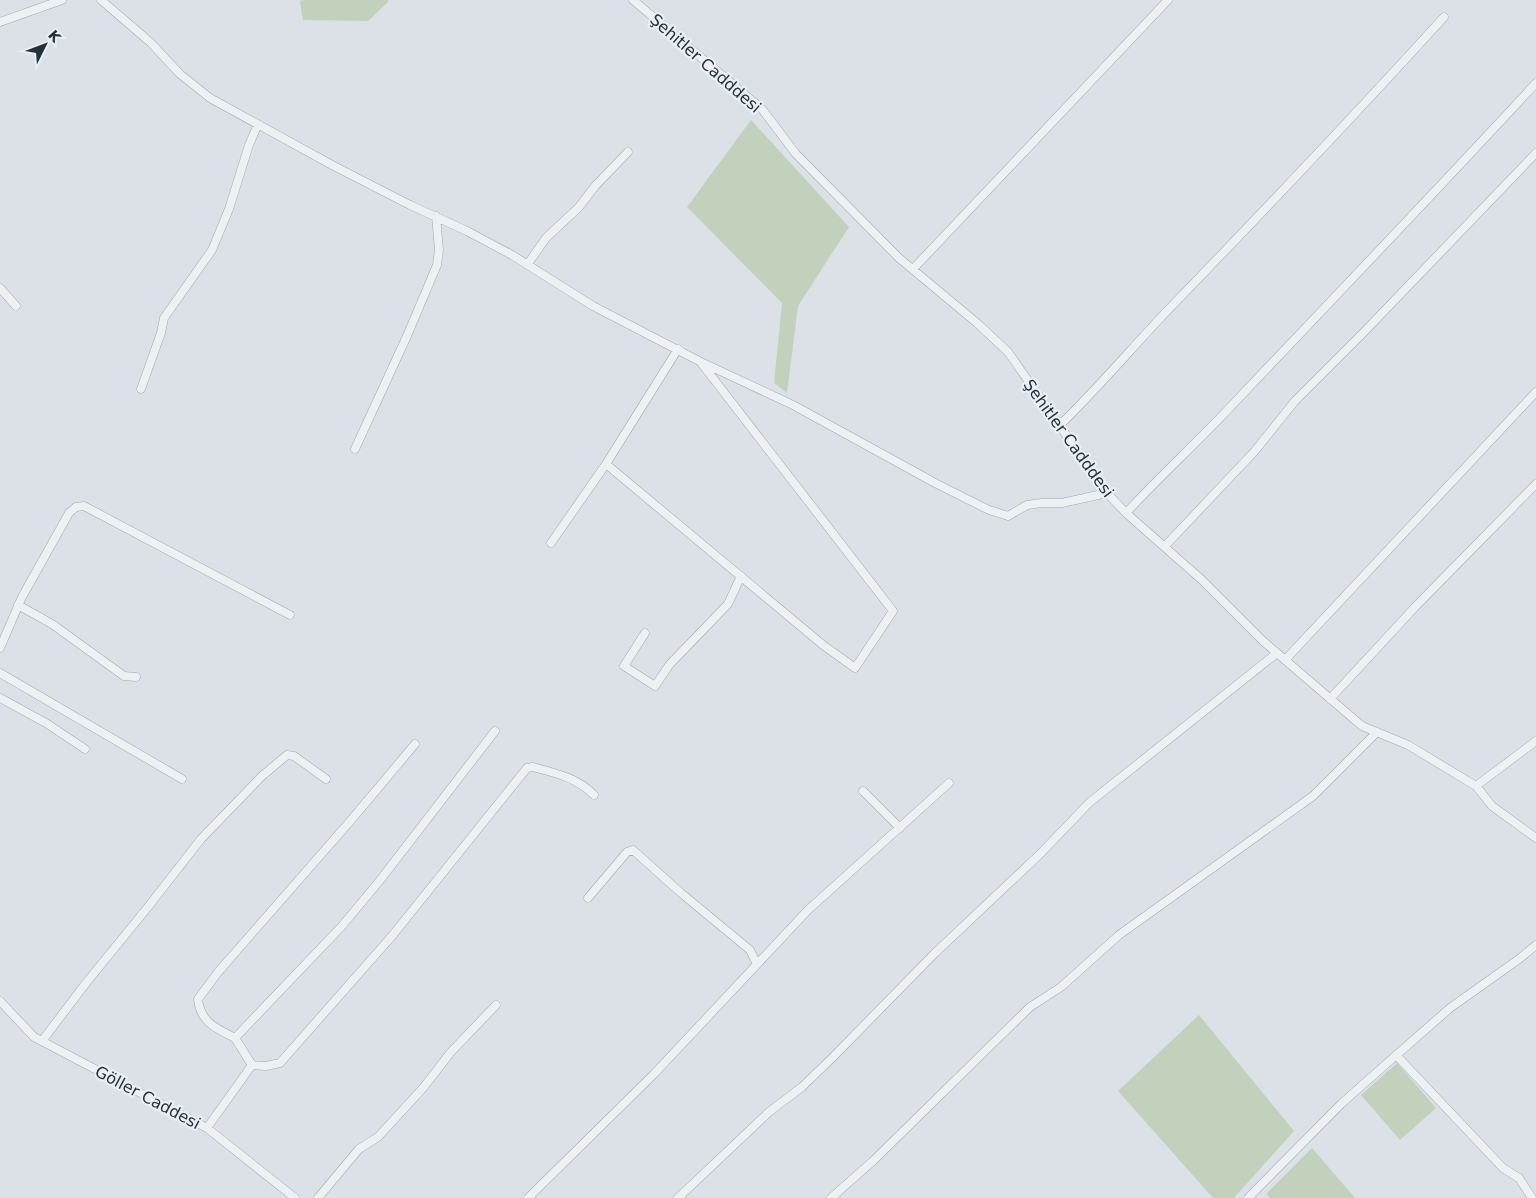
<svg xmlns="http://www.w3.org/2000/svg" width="1536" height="1198" viewBox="0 0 1536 1198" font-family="'DejaVu Sans',sans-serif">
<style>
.green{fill:#c3d0bc}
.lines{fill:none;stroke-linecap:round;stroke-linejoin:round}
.street-casing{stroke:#a1a8b0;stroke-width:9}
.street{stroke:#eef1f4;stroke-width:8}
.labels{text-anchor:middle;stroke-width:4.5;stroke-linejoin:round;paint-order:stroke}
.street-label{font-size:16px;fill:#25303c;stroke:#eaeff4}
</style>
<rect width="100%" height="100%" fill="#dbe1e6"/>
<!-- green -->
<path class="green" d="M304,0H388V2L368,21L303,20L300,1Z
M751,120L849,227L798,306L787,393L774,383L782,303L687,207Z
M1199,1015L1294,1131L1234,1198H1213L1118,1091Z
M1397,1063L1436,1108L1400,1140L1361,1095Z
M1312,1148L1355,1198H1270L1266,1194Z"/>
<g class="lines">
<!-- street casing -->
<g class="street-casing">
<path id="street" d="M101,0L150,42L180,74L210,98L332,165L410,205L467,231L512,255L593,306L701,362L793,405L937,484L989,510L1008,516L1027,505L1042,503H1062L1107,493
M633,0L762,109L796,154L899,258L977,323L1008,352L1107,493L1126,513L1202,580L1263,641L1362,726L1408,745L1476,786L1492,806L1536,838
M0,22L62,0
M527,265L546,238L579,207L596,185L628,152
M913,269L1168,0
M0,288L16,306
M141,389L161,333L164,318L212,250L229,209L249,145L258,124
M1060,425C1097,389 1130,350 1166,312C1260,215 1353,117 1444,17
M355,449L407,336L437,265L439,250L436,216
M606,464L823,645L855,668L893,611L702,364
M1126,513C1161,475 1200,440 1235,402C1336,296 1436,191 1536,83
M551,543L606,464L678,349
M1165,546L1254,452L1295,401L1364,332L1536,153
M18,605L52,624L124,676L136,677
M645,633L624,666L655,686L670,664L728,604L741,576
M0,648L22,597L69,513L76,507L84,506L290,615
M1285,660L1536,392
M0,673L182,779
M0,698L46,723L85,749
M1330,699L1416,606L1536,484
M1476,786L1536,741
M863,791L900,828
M588,898L627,852L633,850L681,893L750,950L757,964
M0,1001L34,1037L207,1128L295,1198
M235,1038C217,1029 200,1022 198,999L219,971L352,819L415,744
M42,1041L86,983L148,907L201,839L262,776L287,755L294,756L326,779
M1396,1055L1503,1168L1519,1178L1532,1198
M252,1065L235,1038L342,926L381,879L495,731
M207,1128L252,1065L266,1066L280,1063L392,936L527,768L533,767C555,773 578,778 594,795
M318,1198L359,1149L378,1137L423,1088L451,1052L496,1005
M528,1198L654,1074L808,910L949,783
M678,1198L769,1112L802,1087L834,1056L934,954L1040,854L1090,802L1277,653
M831,1198L874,1160L1030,1007L1061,987L1119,935L1313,796L1377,732
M1248,1198L1341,1104L1368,1080L1450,1008L1519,959L1536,945"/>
</g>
<!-- street -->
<use href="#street" class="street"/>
</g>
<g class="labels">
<!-- street labels -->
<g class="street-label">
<text transform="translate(706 63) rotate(41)" y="6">Şehitler Cadddesi</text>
<text transform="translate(1069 438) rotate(54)" y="6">Şehitler Cadddesi</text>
<text transform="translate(148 1097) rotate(28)" y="6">Göller Caddesi</text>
</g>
</g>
<!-- north arrow -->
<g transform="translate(45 45) rotate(48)" stroke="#eaeff4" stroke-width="4" paint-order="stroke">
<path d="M0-4L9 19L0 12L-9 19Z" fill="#25303c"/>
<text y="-8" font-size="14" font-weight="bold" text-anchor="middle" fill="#25303c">K</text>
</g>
</svg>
